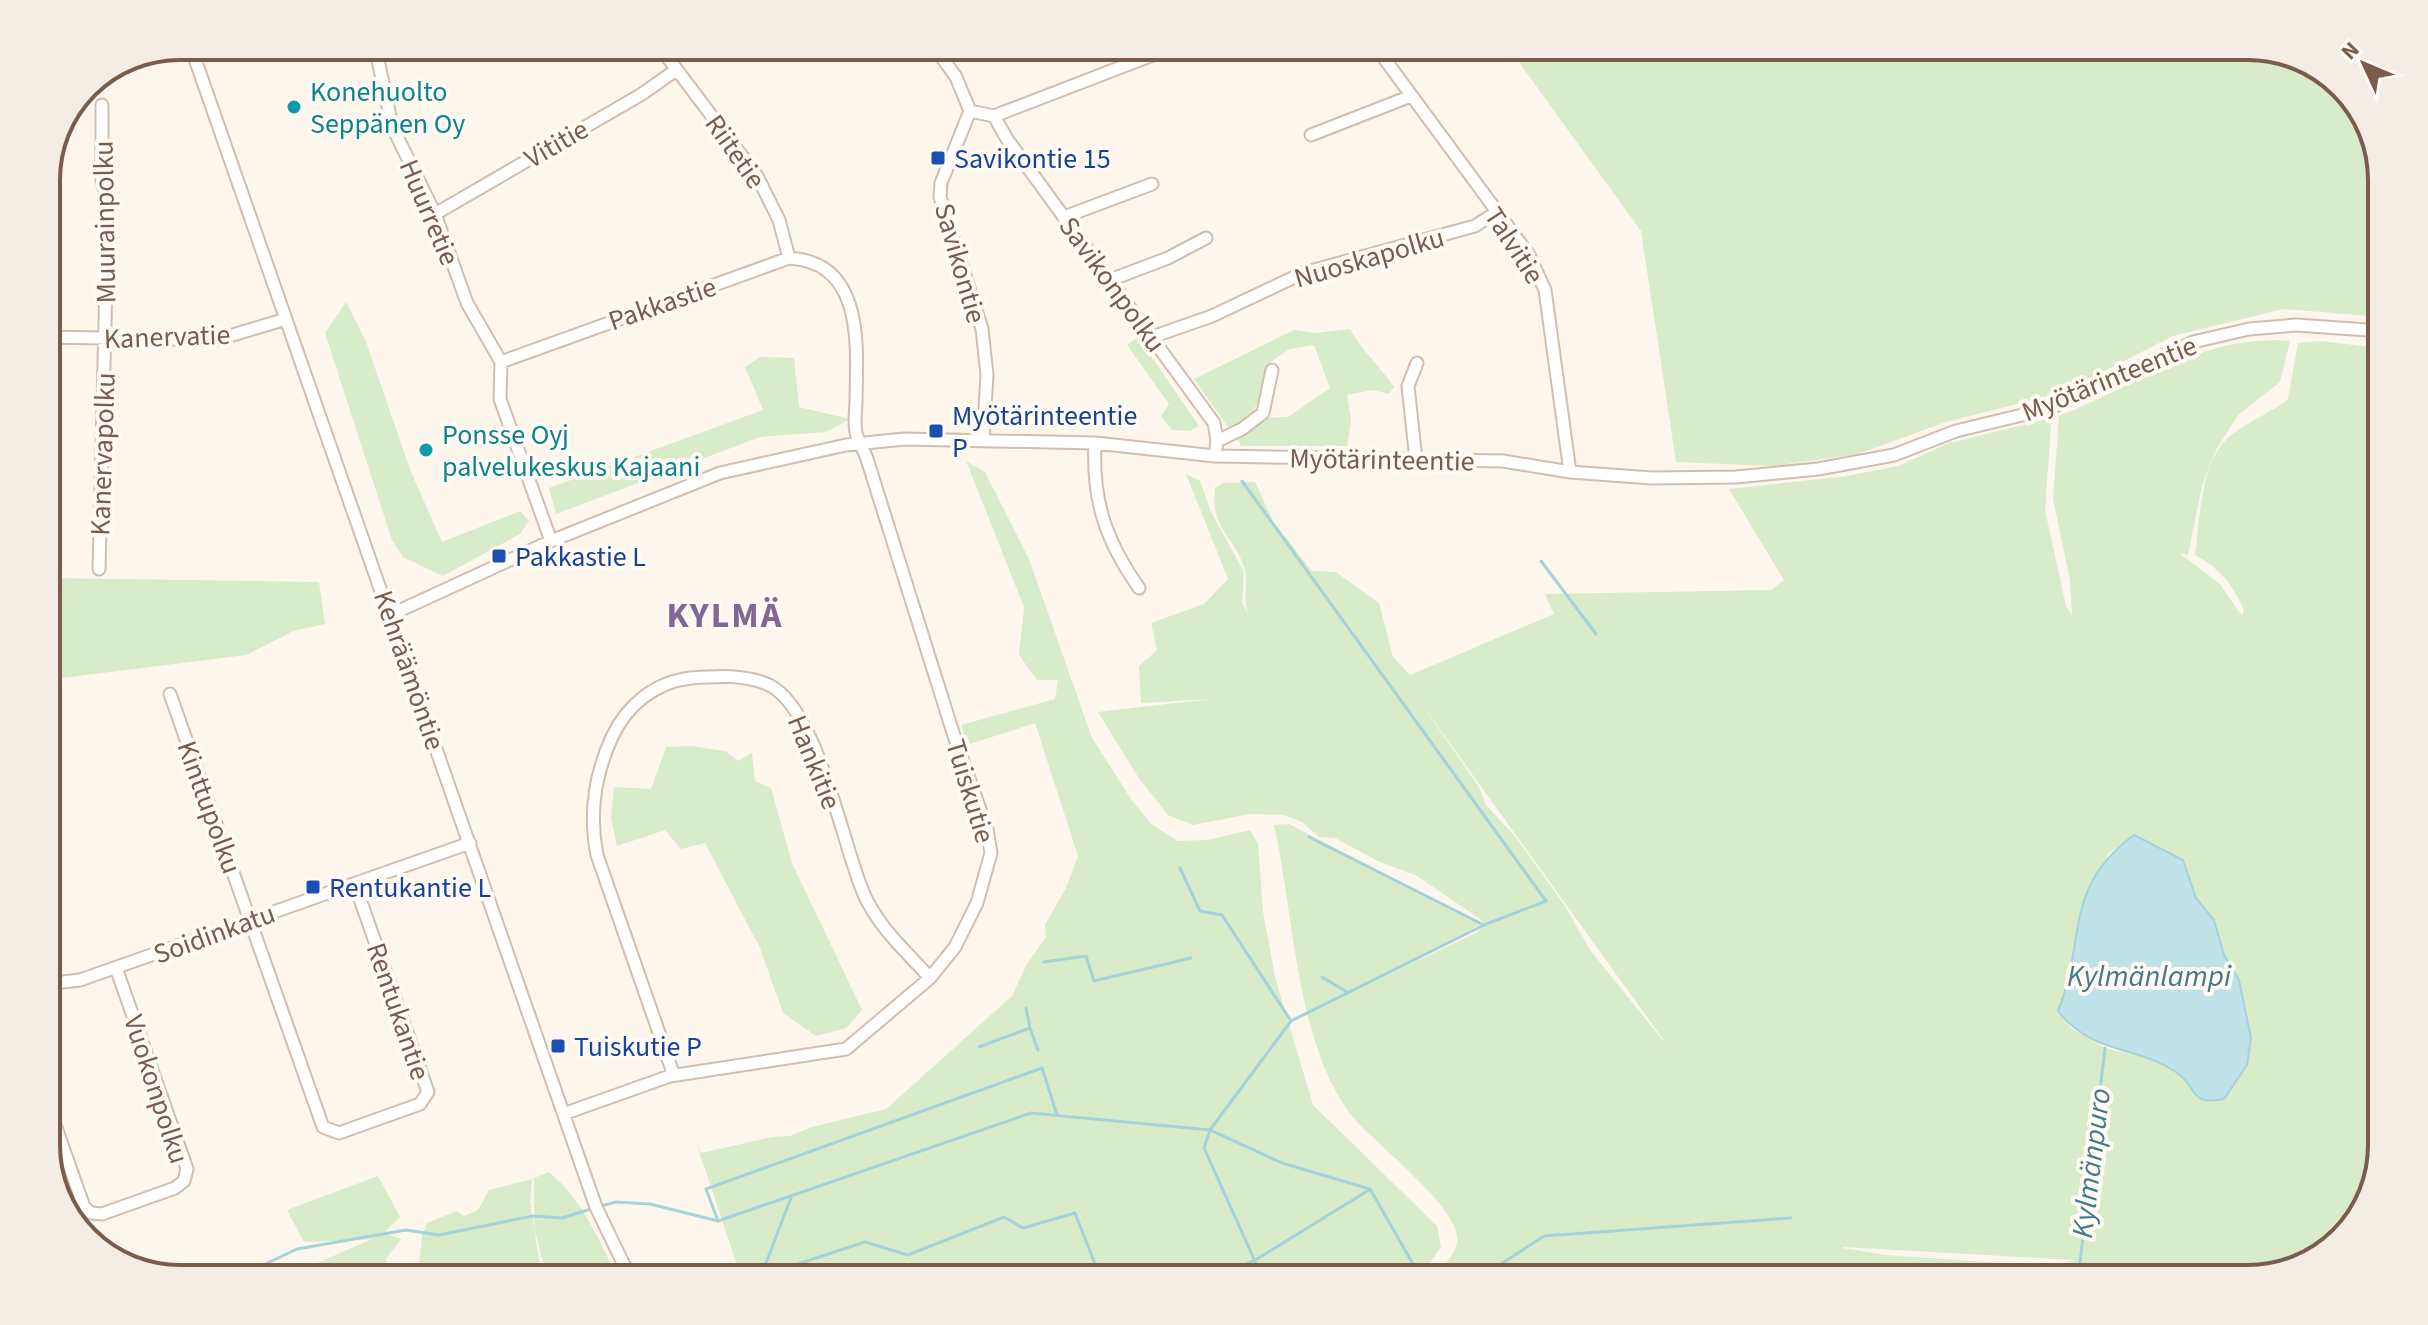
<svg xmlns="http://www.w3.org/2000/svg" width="2428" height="1325" viewBox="0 0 2428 1325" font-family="'Source Sans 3',sans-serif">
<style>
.green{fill:#d8ecc9;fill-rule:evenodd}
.water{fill:#bfe3e8;stroke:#a5d3da;stroke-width:2}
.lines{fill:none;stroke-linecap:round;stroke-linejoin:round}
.stream{stroke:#a5d3da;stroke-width:3}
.minor-casing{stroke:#d1beb0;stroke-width:15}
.minor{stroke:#fff;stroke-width:11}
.culture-dot{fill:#0f9aa8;stroke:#fffaf3;stroke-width:3}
.transit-dot{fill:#1a4fb4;stroke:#fffaf3;stroke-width:3}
.labels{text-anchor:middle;stroke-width:8;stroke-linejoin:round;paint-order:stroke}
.culture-label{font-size:28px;fill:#0d838f;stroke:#fffaf3;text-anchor:start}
.street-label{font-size:28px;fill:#7a5c4d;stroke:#fffaf3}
.transit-label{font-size:28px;fill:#164399;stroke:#fffaf3;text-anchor:start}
.water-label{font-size:30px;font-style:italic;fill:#437c86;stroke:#fffaf3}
.district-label{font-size:36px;font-weight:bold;letter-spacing:2px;fill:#846695;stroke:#fffaf3}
.rim{fill:none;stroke:#7a5c4d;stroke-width:4}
</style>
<rect width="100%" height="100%" fill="#fdf6ec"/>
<!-- green -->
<path class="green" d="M2247,46L2307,60L2360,106L2382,172V317L2283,309L2173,336L2061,393L1946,422L1858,454L1772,466L1676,462L1641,231L1510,50Z
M346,302L366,342L411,472L442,542L520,511L529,521L520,534L443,576L403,557L392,540L325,333Z
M1350,329C1362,351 1380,366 1394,387L1389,394L1373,390L1347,395L1351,420L1347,446H1241L1237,437L1266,418L1288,417L1330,388L1314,345L1290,349L1269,363C1259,393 1263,416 1228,427L1194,379L1294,330L1316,333Z
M1138,337L1199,426L1190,431L1172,430L1161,416L1169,404L1127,345Z
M2290,341L2280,382L2238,415L2216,450L2202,486L2188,555L2179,553L2220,584L2242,616L2244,610C2233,585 2220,568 2195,555C2200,520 2200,461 2230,436C2248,421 2270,414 2288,399L2298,343L2319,341L2382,348V1144L2368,1204L2315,1261L2248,1279H1435C1441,1268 1455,1255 1457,1243C1464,1208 1368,1140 1348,1111C1295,1036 1294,913 1274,825L1289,824L1481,924L1357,989L1476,933L1484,925L1480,919L1417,876L1378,861L1335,838L1319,837L1302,822L1284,815L1250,814L1193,825L1168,815L1138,777L1098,712L1211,699L1141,703L1139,666L1157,650L1151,623L1204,604L1228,579L1186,474L1200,481L1211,512L1244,572L1242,603L1248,614C1243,599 1248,583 1245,571C1236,535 1210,532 1215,488L1223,483L1255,482L1273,521L1312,571L1336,572L1379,603L1393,657L1410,675L1554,614L1545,594L1771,590L1784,580L1729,489L1847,476L1898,466L1949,443L2047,419L2051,426L2045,510L2066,606L2072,615L2070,580L2053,499L2059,416C2137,386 2202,334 2290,341ZM1418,699L1665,1042V1043L1590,950L1565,906L1517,839L1486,805L1479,787ZM2134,835L2183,860L2196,899L2214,920L2224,955L2239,980L2251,1038L2199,1100L2180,1074L2153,1059L2105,1048L2071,1028L2058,1010L2071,980L2108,854ZM1842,1248L1843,1247L2074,1260L2030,1272L2014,1264L1886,1255Z
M760,357L794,358L799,407L850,419L826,432L760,437L556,514L549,488L763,410L745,367Z
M966,461L985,472L1029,559L1092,738L1131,799L1151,824L1178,841L1208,840L1250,830L1258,844L1263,911L1275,977L1313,1105L1437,1226L1441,1247L1419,1279H1233L1208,1263L1095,1265L1031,1279H750L740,1274L695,1139L701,1153L772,1137L790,1136L812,1127L886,1109L1012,996L1027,964L1046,937L1045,925L1066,888L1078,856L1035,723L967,745L961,725L1055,699L1058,680H1037L1019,655L1024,607Z
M46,578L319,582L325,624L293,631L247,655L46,680Z
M691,746L725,751L738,761L752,753L755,781L771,788L792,863L862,1010L846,1028L816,1036L783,1013L760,948L705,843L681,849L665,830L617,846L611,818L614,787L651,789L666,747Z
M549,1172C583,1200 599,1240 618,1279H547L534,1227V1178Z
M378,1176L400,1217L384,1233L401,1239L386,1259L387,1279H281L372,1239L304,1242L287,1210Z
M532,1179L530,1201L542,1279H418L422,1235L427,1223L457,1211L464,1216L478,1210L489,1190Z
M1207,1273L1216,1279H1085L1083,1275Z"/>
<!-- water -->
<path class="water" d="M2134,835L2183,860L2196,898L2214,920L2224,955L2239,980L2251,1038L2247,1065L2224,1099C2187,1106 2200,1088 2176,1072C2134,1044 2094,1056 2058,1011C2087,940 2062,888 2134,835Z"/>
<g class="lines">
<!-- stream -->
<path class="stream" d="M1242,481L1546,901L1484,925
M1541,561L1596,634
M1180,868L1200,911L1222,915L1291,1021L1210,1130L1204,1148L1263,1279
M1044,962L1086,956L1094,981L1191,958
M1322,977L1347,992
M1291,1021L1484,925L1309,837
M1030,1028L1038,1050
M979,1047L1030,1028L1026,1008
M792,1195L761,1276L865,1242L908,1255L1004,1217L1023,1228L1075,1213L1101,1279
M601,1206L616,1202L650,1204L718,1221L1031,1113L1210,1130L1282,1163L1370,1189L1413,1264L1415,1276L1425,1279
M718,1221L706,1189L1042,1068L1057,1115
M234,1279L297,1249L406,1230L439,1235L533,1216L562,1218L594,1208
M1212,1279L1257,1259L1369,1190
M1478,1279L1544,1236L1791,1218
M2078,1279L2105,1048"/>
<!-- minor casing -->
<g class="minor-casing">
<path id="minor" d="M1378,50L1529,255L1545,290L1570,472
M938,52L956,77L970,111L941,183L940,197L982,329L987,375L983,440
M665,54L757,176L779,220L789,258
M377,55L392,126L435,214L467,303L501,362
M194,56L596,1207L624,1265L636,1279
M970,111L994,116L1163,51
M994,116L1007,139L1214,423L1217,441L1215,456
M1311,135L1411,96
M435,214L642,94L676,70
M1064,217L1152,184
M1110,280L1168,258L1206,238
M46,337L216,340L286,319
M1152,337L1212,316L1303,273L1475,226L1495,213
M1217,441L1242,429L1263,413L1272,370
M1095,443C1092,501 1106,541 1139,588
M1416,460L1408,386L1417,363
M551,541L500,399L501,362L789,258C864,262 857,345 856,400C856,410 853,427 857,436C860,444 864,451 867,459L955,739L987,829L991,853L977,903L955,947L930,978L846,1049L670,1076L566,1113
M99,569L108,201L102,181V105
M390,615L551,541L720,473L846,445L904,439L1095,443L1215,456L1503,461L1570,472L1652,478L1736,477L1818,469L1894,455L1956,431L2051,408L2193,342L2249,329L2296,325L2382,331
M170,694L323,1127L339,1133L420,1104L428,1092L355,885
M46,984L80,980L470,843
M670,1076L672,1070L597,855C589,815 595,774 612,737C627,705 655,682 691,678C717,676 745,674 769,685C817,708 842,842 863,892C877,926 906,951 930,978
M46,1099L84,1207L91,1213L102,1214L175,1188L184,1181L187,1169L116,968"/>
</g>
<!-- minor -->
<use href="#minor" class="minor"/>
</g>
<!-- markers -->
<g class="culture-dot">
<circle cx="294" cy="107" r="8"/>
<circle cx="426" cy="450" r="8"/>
</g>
<g class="transit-dot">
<rect x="930" y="150" width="16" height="16" rx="4"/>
<rect x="928" y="423" width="16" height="16" rx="4"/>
<rect x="491" y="548" width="16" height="16" rx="4"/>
<rect x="305" y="879" width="16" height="16" rx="4"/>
<rect x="550" y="1038" width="16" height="16" rx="4"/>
</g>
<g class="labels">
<!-- culture labels -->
<g class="culture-label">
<text x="310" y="101">Konehuolto<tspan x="310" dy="32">Seppänen Oy</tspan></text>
<text x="442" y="444">Ponsse Oyj<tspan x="442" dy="32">palvelukeskus Kajaani</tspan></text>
</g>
<!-- street labels -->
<g class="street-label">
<text transform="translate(556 143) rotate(-30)" y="10">Vititie</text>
<text transform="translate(736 151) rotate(55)" y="10">Riitetie</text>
<text transform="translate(430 212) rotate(67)" y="10">Huurretie</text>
<text transform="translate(104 222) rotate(-91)" y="10">Muurainpolku</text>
<text transform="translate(1515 245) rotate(57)" y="10">Talvitie</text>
<text transform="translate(1369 257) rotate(-16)" y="10">Nuoskapolku</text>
<text transform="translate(961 263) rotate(74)" y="10">Savikontie</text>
<text transform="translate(1113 284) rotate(54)" y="10">Savikonpolku</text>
<text transform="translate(662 303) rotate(-19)" y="10">Pakkastie</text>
<text transform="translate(167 336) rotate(-2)" y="10">Kanervatie</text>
<text transform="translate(2109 378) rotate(-22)" y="10">Myötärinteentie</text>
<text transform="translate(102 454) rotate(-88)" y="10">Kanervapolku</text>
<text transform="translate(1382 459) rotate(1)" y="10">Myötärinteentie</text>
<text transform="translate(410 670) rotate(71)" y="10">Kehräämöntie</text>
<text transform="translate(815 762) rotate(68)" y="10">Hankitie</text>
<text transform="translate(971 791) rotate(73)" y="10">Tuiskutie</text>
<text transform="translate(210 807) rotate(70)" y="10">Kinttupolku</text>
<text transform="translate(214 933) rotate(-20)" y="10">Soidinkatu</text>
<text transform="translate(399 1011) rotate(71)" y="10">Rentukantie</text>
<text transform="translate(157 1089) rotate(72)" y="10">Vuokonpolku</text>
</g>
<!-- transit labels -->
<g class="transit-label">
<text x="954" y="168">Savikontie 15</text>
<text x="952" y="425">Myötärinteentie<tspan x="952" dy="32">P</tspan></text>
<text x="515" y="566">Pakkastie L</text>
<text x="329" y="897">Rentukantie L</text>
<text x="574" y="1056">Tuiskutie P</text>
</g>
<!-- water labels -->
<g class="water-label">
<text x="2149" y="986">Kylmänlampi</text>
<text transform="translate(2091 1163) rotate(-83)" y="10">Kylmänpuro</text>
</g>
<!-- district labels -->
<g class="district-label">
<text x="725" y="627">KYLMÄ</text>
</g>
</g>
<!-- crop -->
<path d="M0 0H2428V1325H0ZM180 60H2248A120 120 0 0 1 2368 180V1145A120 120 0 0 1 2248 1265H180A120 120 0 0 1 60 1145V180A120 120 0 0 1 180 60Z" fill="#f4ede6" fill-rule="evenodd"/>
<path class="rim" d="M180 60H2248A120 120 0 0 1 2368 180V1145A120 120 0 0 1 2248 1265H180A120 120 0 0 1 60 1145V180A120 120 0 0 1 180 60Z"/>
<!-- north arrow -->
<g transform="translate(2364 64) rotate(314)" stroke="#fffaf3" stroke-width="6" paint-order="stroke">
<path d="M0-6L14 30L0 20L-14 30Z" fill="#7a5c4d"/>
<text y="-12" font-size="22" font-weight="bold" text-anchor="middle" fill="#7a5c4d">N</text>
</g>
</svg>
